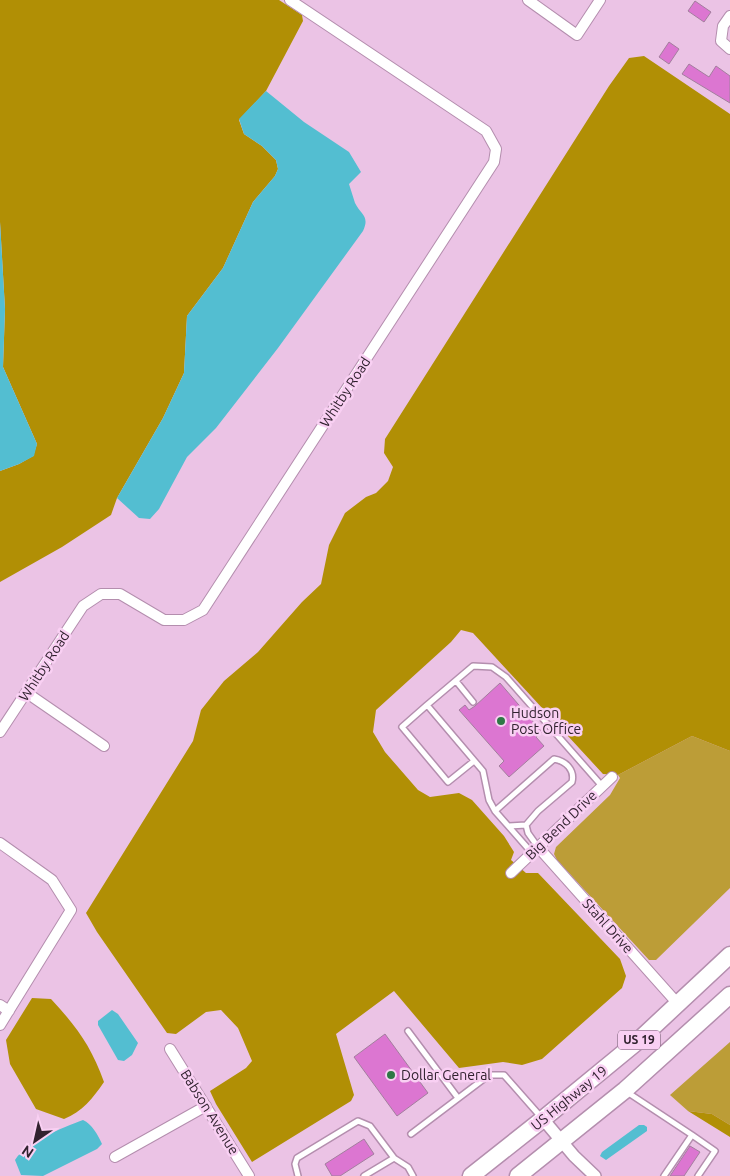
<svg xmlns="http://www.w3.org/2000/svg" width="730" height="1176" viewBox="0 0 730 1176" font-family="Ubuntu,sans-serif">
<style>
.green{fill:#bc9d37}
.forest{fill:#b18f05}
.water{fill:#53bed1}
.building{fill:#dc76d1;stroke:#a37e9e}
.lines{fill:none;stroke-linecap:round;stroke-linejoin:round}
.service-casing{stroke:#b48eae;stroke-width:8}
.minor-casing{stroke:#b48eae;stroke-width:12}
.tertiary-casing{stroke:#b48eae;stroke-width:14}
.trunk-casing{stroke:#b48eae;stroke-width:19}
.service{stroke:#fff;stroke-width:5}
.minor{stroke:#fff;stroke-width:10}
.tertiary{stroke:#fff;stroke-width:11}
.trunk{stroke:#fff;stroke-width:16}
.poi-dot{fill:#2e7846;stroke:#f9d0f3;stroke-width:2}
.labels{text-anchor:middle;stroke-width:5;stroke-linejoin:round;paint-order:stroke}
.shield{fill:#f9d0f3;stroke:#6d566a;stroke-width:1}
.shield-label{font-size:12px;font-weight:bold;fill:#31222f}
.street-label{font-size:14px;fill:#31222f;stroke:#f9d0f3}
.poi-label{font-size:14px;fill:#31222f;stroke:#f9d0f3;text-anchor:start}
</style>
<rect width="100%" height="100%" fill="#ebc3e5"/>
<!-- green -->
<path class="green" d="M692,736L730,751V888L656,960H649L557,860L554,854L556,847L610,795L620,778L618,775Z
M730,1042V1125L712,1114L688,1111L670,1095Z"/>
<!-- forest -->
<path class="forest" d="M0,0H279L302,15L303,21L266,91L239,120L244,134L262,146L276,160L278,169L275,176L253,202L223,268L187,316L184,373L163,418L117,498L111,515L62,547L0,582V471L19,464L33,456L37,444L3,367L5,309L0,222Z
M644,56L730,114V751L692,736L618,775L603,774L473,633L461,630L451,642L376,710L373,732L385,752L418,790L430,797L459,793L472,800L504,836L514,852L511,860L526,873H538L620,959L626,976L622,988L542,1059L522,1065L503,1062L459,1068L394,991L336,1034L354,1095L351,1101L252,1162L216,1104L210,1091L246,1068L252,1061L238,1028L221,1010L206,1012L176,1034L167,1033L97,932L86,913L193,741L201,710L224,681L258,652L302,602L321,584L329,545L345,513L366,497L376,493L388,481L393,467L384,453L385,439L609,86L629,58Z
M32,998L51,999C77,1027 91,1046 104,1082C93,1098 82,1112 64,1119L36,1109L10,1064L6,1040Z
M688,1111L712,1114L730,1125V1137Z"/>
<!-- water -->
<path class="water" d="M266,91L304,122L349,152L361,172L349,184C351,190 353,197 355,203C361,215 370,216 363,231L278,348L216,428L187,457L159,509L150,519L139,518L117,498L163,418L184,373L187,316L223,268L253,202L275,176L278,169L276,160L262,146L244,134L239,119Z
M0,222L5,309L3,367L37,444L34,456L19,464L0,471Z
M112,1010L118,1014L138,1043L132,1055L124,1061L118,1060L98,1025V1021Z
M83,1120C92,1124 98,1135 102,1144L97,1149L43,1176L21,1175L15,1160C27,1141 62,1128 83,1120Z
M639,1125H644L647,1127V1131L606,1160L600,1156L602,1152Z"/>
<!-- building -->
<path class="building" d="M695,1L711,12L704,22L688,11Z
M669,42L679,49L669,64L659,57Z
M689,64L709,77L716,66L730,76V103L682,74Z
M500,683L542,732L536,737L544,746L509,777L499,766L504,761L459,710L465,705L469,710L475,706Z
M385,1034L428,1093L397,1116L354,1057Z
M364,1139L374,1154L340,1176H332L325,1164Z
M690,1146L700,1152L684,1176H670Z"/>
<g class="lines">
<!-- service casing -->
<g class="service-casing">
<path id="service" d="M456,681L473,702
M427,705L402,727L448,782L474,761
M495,811L554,759C566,761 575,770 572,782L538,811L526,825L528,833L538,847
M509,826L526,825
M532,853L495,811L489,800L483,771L427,705L473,666L492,667L506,677L602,786
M408,1031L458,1098
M627,1092L692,1135L664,1176
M411,1134L489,1075H504L541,1117
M692,1135L715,1151L698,1176
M298,1176L295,1164L297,1158L358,1121L370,1126L394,1158
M364,1176L394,1158L408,1167L413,1176"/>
</g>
<!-- minor casing -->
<g class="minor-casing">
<path id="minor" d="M528,0L577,35L600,0
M730,16L723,26L721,41L730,49
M27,693L104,746
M0,732L83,606L101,594H120L164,620H184L203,610L494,162L496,149L486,131L290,0
M0,843L52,880L71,910L0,1025
M538,847L678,1004
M511,873L612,777
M0,1005L9,1011
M170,1049L249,1176
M115,1157L206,1106"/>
</g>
<!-- tertiary casing -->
<g class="tertiary-casing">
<path id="tertiary" d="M543,1119L574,1156L595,1176"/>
</g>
<!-- trunk casing -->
<g class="trunk-casing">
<path id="trunk" d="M471,1176L543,1119L638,1041L730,955
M518,1176L625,1090L730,995"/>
</g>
<!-- service -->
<use href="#service" class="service"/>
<!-- minor -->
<use href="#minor" class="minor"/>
<!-- tertiary -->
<use href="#tertiary" class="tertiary"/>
<!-- trunk -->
<use href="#trunk" class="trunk"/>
</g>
<!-- markers -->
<g class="poi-dot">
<circle cx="501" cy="721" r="5"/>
<circle cx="391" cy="1075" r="5"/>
</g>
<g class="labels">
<!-- shield labels -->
<rect class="shield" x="618" y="1030.5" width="42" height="19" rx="4"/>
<g class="shield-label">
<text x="639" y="1044">US 19</text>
</g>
<!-- street labels -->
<g class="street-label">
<text transform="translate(345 392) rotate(-57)" y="5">Whitby Road</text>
<text transform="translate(44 666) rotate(-57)" y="5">Whitby Road</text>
<text transform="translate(561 825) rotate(-44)" y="5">Big Bend Drive</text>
<text transform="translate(608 926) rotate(48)" y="5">Stahl Drive</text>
<text transform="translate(569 1098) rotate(-39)" y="5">US Highway 19</text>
<text transform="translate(210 1112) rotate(58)" y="5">Babson Avenue</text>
</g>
<!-- poi labels -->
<g class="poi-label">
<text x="511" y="718">Hudson<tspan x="511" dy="16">Post Office</tspan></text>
<text x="401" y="1080">Dollar General</text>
</g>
</g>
<!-- north arrow -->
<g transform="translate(35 1141) rotate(214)" stroke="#f9d0f3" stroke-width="4" paint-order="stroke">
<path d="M0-4L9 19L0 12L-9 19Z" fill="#31222f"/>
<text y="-8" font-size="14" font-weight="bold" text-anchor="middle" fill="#31222f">N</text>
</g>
</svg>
